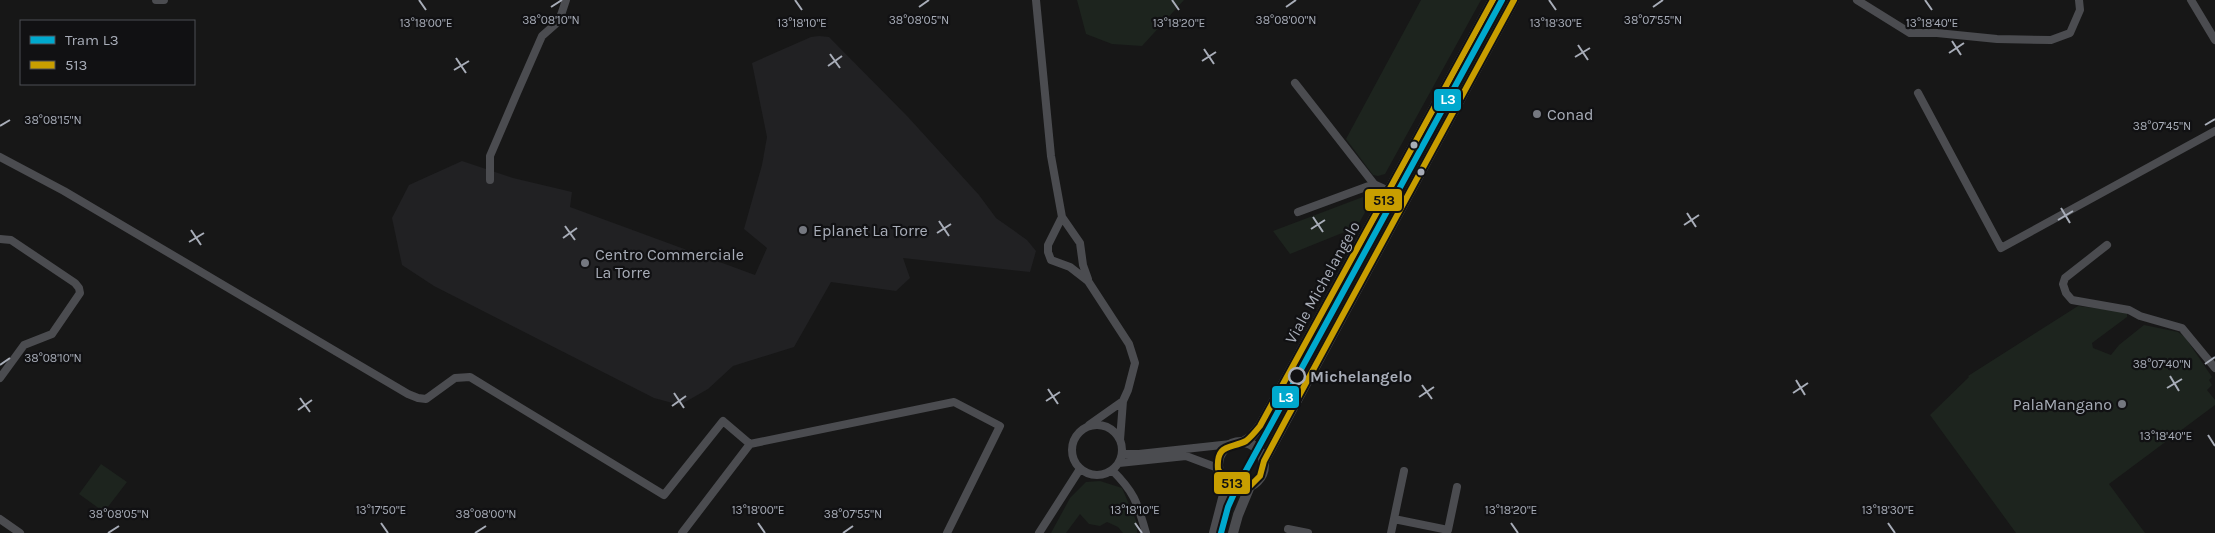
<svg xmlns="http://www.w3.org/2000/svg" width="2215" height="533" viewBox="0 0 2215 533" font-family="Karla,sans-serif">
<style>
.built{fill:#212123}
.green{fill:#1d241e}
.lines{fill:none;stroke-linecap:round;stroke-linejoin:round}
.minor{stroke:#4b4c50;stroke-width:8}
.tertiary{stroke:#4b4c50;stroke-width:10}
.bus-1-casing{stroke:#111113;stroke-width:10}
.bus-1{stroke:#c89e00;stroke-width:6}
.tram-1-casing{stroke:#111113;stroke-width:10}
.tram-1{stroke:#00a9ce;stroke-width:6}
.ticks{fill:none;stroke:#a8adb8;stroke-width:2}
.poi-dot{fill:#757880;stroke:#111113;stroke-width:2}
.bus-dot{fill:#a8adb8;stroke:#111113;stroke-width:2}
.stop-dot{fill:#111113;stroke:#a8adb8;stroke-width:2.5}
.labels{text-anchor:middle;stroke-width:4.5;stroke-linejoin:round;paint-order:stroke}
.poi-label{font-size:16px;fill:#a8adb8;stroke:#111113;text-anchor:start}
.street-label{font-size:16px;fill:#a8adb8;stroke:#111113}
.stop-label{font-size:16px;font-weight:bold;fill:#a8adb8;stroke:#111113;text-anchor:start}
.ticks-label{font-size:12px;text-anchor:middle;fill:#a8adb8;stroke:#111113;stroke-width:4.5;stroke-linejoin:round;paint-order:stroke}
.line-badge{stroke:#111113;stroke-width:2}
.badge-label{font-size:14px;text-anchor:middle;font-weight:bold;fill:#fff}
.pale-badge-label{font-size:14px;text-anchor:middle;font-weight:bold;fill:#111}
</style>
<rect width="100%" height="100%" fill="#171717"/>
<!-- built -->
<path class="built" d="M819,36L829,37L908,117L979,195L996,218L1027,240L1036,251L1030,272L903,258L910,278L896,291L831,282L794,347L733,366L708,389L680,405L654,398L434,286L402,265L392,218L409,185L462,161L513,178L572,192L570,207L755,275L767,248L744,229L762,165L767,137L752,63L811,37Z"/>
<!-- green -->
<path class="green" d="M1077,0H1184L1142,46L1112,44L1086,34Z
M1421,0H1481L1385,174L1378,176L1373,175L1346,139Z
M1376,192L1357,227L1290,254L1273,231Z
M2078,306L2127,312V317L2092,343L2093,348L2111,355L2119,345L2144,325L2178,332L2185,337L2212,377L2209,380L2212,385L2207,390L2215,400V405L2109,484L2145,533H2016L1930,415L1969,377L1968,376Z
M101,464L127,482L104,512L79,494Z
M1100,481L1122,488L1137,523V533H1123L1118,527L1107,522L1100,526L1089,524L1080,514L1066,533H1051L1070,498L1086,482Z"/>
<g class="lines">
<!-- minor -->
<path class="minor" d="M156,0H164
M1036,0L1051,156L1062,217L1048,245V252L1051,260L1070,267L1088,281L1129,344L1135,363L1128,390L1123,401L1089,425
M1857,0L1910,33H1937L1997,39L2051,40L2070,33L2080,10L2079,0
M2191,0L2215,40
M1295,83L1374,184L1389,191
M1918,93L2001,248L2215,131
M0,157L64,191L408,394L418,398L426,399L455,378L470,377L664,495L723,421L750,444L682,533
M490,180V156L517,93L542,36L559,21L566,0
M1298,212L1374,184
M1062,217L1080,243L1083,265L1088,279
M0,239L11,240L75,283L79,288L80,293L52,334L24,345L0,378
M2107,245L2065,278L2063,284L2066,293L2072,300L2129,310L2140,316L2182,328L2215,368
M1072 450a25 25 0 1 1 50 0a25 25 0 1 1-50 0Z
M1120,440L1123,401
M750,444L954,402L1000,426L947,533
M1122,454H1139L1231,444
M1119,463L1186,456L1218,468
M1112,470C1135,493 1137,502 1146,533
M0,519L20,533
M1394,519L1448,530L1457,487
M1288,529L1308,533
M1039,533L1080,469
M1391,533L1404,471"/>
<!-- tertiary -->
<path class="tertiary" d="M1243,442L1251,437L1260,426L1493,0
M1218 465a23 23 0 1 1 46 0a23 23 0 1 1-46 0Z
M1264,461L1514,0
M1214,533L1227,483
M1233,533L1238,515L1250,486"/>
<!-- bus-1 casing -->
<g class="bus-1-casing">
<path id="bus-1" d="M1493,0L1260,426C1256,431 1251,437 1246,441C1231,449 1216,443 1218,469C1225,483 1236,486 1250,486L1260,476L1264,461L1288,416L1514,0"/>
</g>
<!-- bus-1 -->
<use href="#bus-1" class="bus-1"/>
<!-- tram-1 casing -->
<g class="tram-1-casing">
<path id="tram-1" d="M1221,533L1228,507L1237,487L1502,0"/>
</g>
<!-- tram-1 -->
<use href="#tram-1" class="tram-1"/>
</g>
<!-- ticks -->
<path class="ticks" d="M419,0L426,10M795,0L802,10M1172,0L1179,10M1549,0L1556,10M1925,0L1932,10M551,7L562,0M919,7L929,0M1286,7L1296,0M1653,7L1663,0M1952,41L1961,55M1578,45L1588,60M1204,49L1214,64M1949,53L1964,43M830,54L840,68M1575,57L1590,48M456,58L466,73M1202,61L1216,52M828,66L842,56M454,70L469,61M2205,125L2215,119M0,126L10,120M2061,208L2070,223M1687,213L1696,227M1313,217L1323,232M2058,220L2073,211M939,221L949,236M1684,225L1699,215M565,226L575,240M1311,229L1325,220M191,230L201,245M937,233L951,224M563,238L577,228M189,242L204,233M2205,364L2215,357M0,365L10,358M2170,376L2179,391M1796,380L1805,395M1422,385L1432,399M2167,388L2182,379M1048,389L1058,404M674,393L684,408M1793,393L1808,383M1419,397L1434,387M300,398L310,412M1046,401L1060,392M672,406L686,396M298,410L312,400M2208,435L2215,446M381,523L388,533M758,523L765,533M1135,523L1142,533M1511,523L1518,533M1888,523L1895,533M108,533L119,526M475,533L486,526M843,533L853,526"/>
<!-- markers -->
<g class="poi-dot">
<circle cx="1537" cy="114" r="5"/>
<circle cx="803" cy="230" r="5"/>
<circle cx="585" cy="263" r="5"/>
<circle cx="2122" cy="404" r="5"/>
</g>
<g class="bus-dot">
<circle cx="1414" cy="145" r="4.5"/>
<circle cx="1421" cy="172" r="4.5"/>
</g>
<circle class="stop-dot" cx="1297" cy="376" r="8"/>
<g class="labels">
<!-- poi labels -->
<g class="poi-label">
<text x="1547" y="120">Conad</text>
<text x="813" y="236">Eplanet La Torre</text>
<text x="595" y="260">Centro Commerciale<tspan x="595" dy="18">La Torre</tspan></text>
<text x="2112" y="410" text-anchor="end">PalaMangano</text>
</g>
<!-- street labels -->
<g class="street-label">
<text transform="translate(1322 282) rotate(-61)" y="6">Viale Michelangelo</text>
</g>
<!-- stop labels -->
<g class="stop-label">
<text x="1310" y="382">Michelangelo</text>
</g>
</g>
<g class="ticks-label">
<text x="551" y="24">38°08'10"N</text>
<text x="919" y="24">38°08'05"N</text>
<text x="1286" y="24">38°08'00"N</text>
<text x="1653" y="24">38°07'55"N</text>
<text x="1179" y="27">13°18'20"E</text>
<text x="1932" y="27">13°18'40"E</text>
<text x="426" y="27">13°18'00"E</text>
<text x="802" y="27">13°18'10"E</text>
<text x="1556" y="27">13°18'30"E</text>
<text x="53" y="124">38°08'15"N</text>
<text x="2162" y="130">38°07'45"N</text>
<text x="53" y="362">38°08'10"N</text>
<text x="2162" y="368">38°07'40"N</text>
<text x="2166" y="440">13°18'40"E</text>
<text x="381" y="514">13°17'50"E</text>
<text x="758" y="514">13°18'00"E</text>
<text x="1135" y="514">13°18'10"E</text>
<text x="1511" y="514">13°18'20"E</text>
<text x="1888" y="514">13°18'30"E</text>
<text x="119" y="518">38°08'05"N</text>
<text x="486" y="518">38°08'00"N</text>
<text x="853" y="518">38°07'55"N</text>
</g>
<g class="line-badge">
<rect x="1433" y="88" width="29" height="24" rx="5" fill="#00a9ce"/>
<rect x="1364" y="188" width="39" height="24" rx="5" fill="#c89e00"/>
<rect x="1271" y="385" width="29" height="24" rx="5" fill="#00a9ce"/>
<rect x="1213" y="471" width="38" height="24" rx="5" fill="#c89e00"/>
</g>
<g class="badge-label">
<text x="1448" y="104">L3</text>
<text x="1286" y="402">L3</text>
</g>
<g class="pale-badge-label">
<text x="1384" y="205">513</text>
<text x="1232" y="488">513</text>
</g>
<!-- legend -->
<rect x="20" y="20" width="175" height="65" fill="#111113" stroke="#4d4f55"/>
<rect x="30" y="36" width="25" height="8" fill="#00a9ce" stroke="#4d4f55"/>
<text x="65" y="45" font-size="15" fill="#a8adb8">Tram L3</text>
<rect x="30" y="61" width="25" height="8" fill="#c89e00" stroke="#4d4f55"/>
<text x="65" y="70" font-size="15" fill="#a8adb8">513</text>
</svg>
